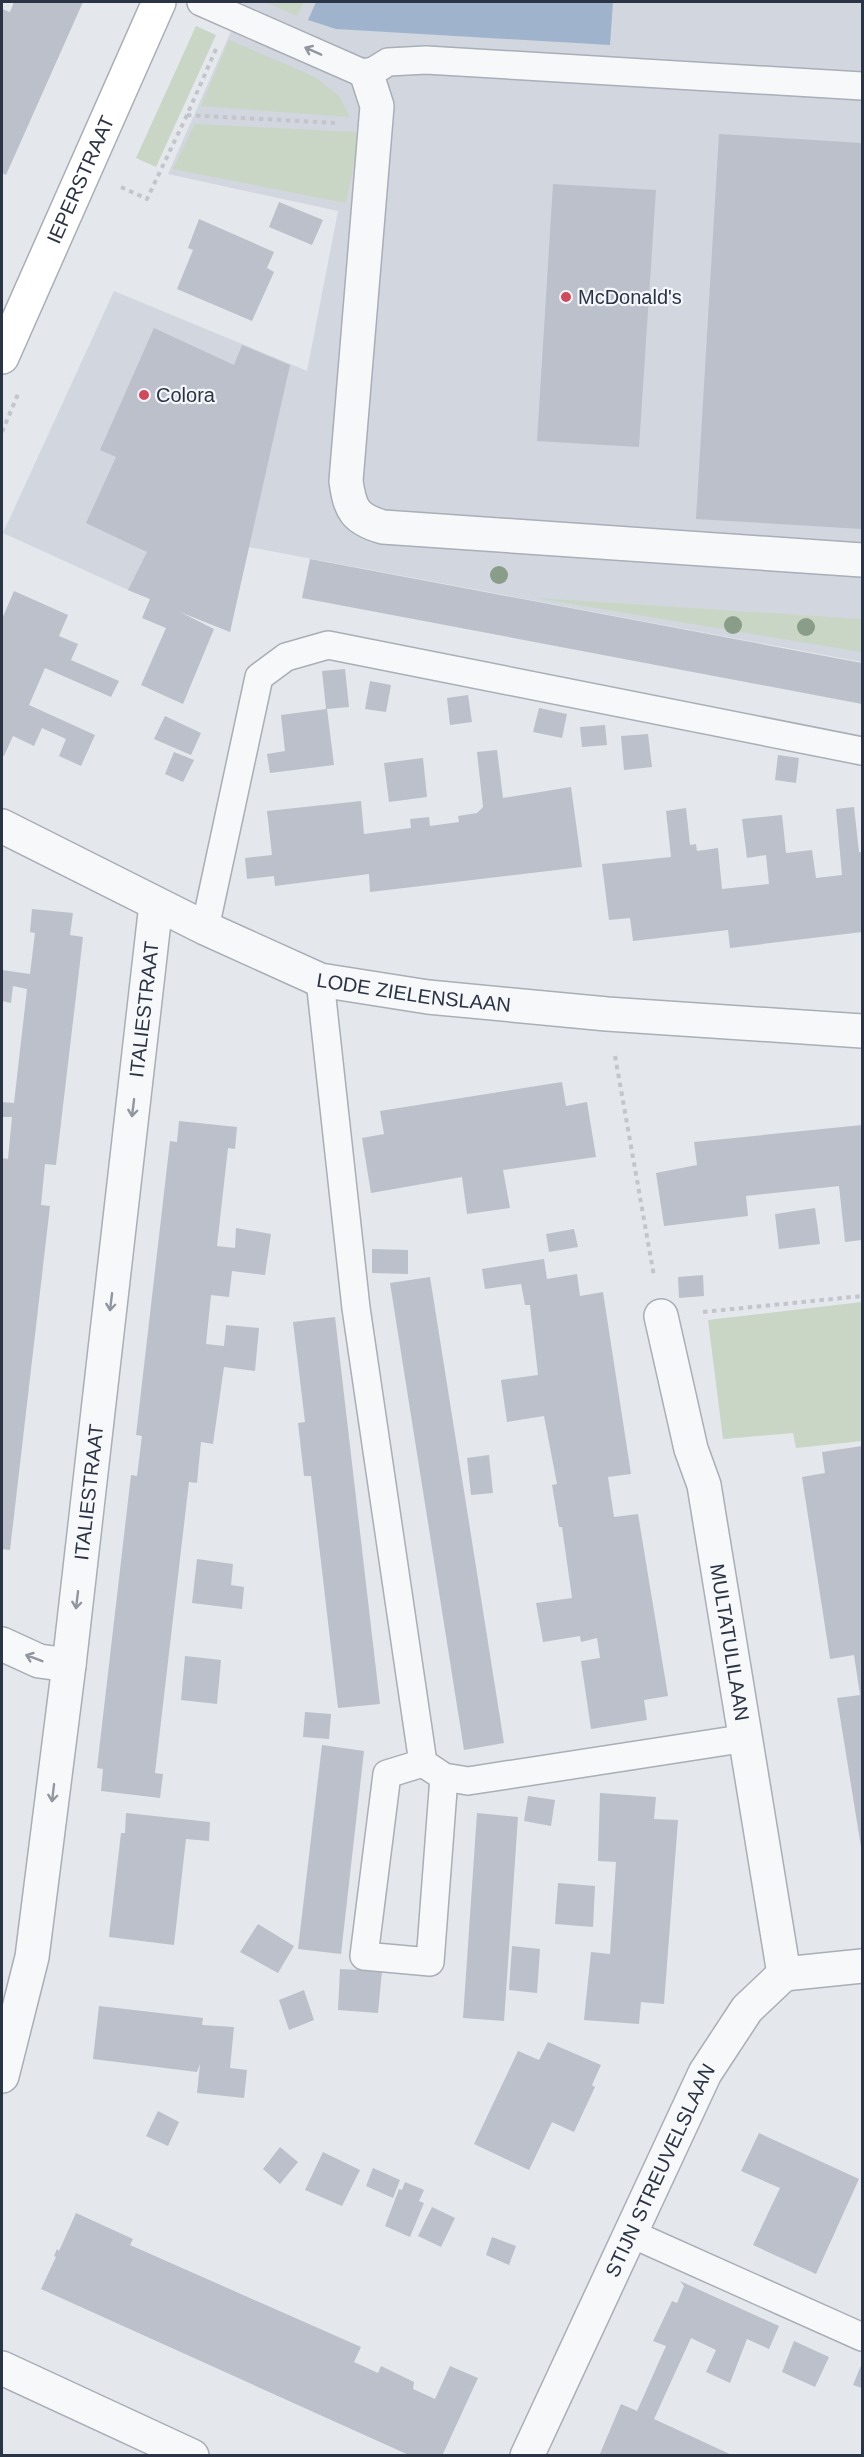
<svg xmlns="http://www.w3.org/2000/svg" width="864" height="2457" viewBox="0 0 864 2457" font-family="Helvetica,sans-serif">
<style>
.built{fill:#d2d6de}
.green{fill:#c9d6c5}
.water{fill:#9fb4cc}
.building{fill:#bbc0ca}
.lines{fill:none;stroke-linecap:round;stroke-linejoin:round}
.lane-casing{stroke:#a9aeb7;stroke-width:30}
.street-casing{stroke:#a9aeb7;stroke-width:36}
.secondary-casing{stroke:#a9aeb7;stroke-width:36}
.path{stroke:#c2c5cb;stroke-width:4;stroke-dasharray:4.5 4.5;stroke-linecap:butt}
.lane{stroke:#f7f8fa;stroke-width:27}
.street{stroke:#f7f8fa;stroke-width:33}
.secondary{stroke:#fff;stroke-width:33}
.tree{fill:#899d89}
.oneway{stroke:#9196a0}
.poi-dot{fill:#d1495b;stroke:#f4f6f9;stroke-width:2}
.labels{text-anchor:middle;stroke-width:4.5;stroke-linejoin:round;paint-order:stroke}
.street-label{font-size:20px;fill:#2b3445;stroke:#f4f6f9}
.poi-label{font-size:20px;fill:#2b3445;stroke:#f4f6f9;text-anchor:start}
</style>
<rect width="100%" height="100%" fill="#e4e7ec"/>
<!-- built -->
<path class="built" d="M244,2H862V662L248,547L230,632L128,590L3,533L114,291L307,371L338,211L168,174Z"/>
<!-- green -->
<path class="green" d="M265,2H304L297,16Z
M196,26L216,35L156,167L136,158Z
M229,40L315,77L339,96L350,117L201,106Z
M195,124L356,132L357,149L346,203L173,169Z
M536,598L862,619V652Z
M862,1302V1441L796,1448L793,1433L723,1439L708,1320Z"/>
<!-- water -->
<path class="water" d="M316,2H613L610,45L336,29L308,20Z"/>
<!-- building -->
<path class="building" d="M14,2H83L6,175L2,173V9L10,12Z
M719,134L862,143V529L696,519Z
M553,184L656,190L639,447L537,441Z
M279,202L323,220L312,245L269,227Z
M199,219L274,252L267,268L274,272L252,321L177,289L193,250L188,248Z
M154,328L234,365L242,345L290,365L230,632L180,612L214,629L183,704L141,685L166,628L142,618L150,599L128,590L147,552L86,523L116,457L100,450Z
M310,559L862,663V704L302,598Z
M14,591L68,615L59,636L78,644L71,660L119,681L111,697L45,668L29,705L95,735L81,766L59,756L66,739L42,728L34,746L13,736L4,756L2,755V619Z
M345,669L349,707L327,709L334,765L270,773L267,754L285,751L281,715L326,709L322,671Z
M370,681L391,685L386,712L365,709Z
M468,695L472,722L450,725L447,698Z
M539,708L567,714L562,738L533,732Z
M165,716L201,733L191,755L154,739Z
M605,725L607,745L582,747L580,727Z
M648,734L652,767L624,770L621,736Z
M497,750L503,798L571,787L582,867L370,892L369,874L275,886L274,876L247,879L245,858L272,855L267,811L361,801L364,834L411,828L410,819L429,817L430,826L459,822L458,816L477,813L483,807L477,752Z
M174,752L194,760L183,782L165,774Z
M778,755L799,758L796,783L775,780Z
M423,758L427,797L389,802L384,763Z
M854,807L859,852H862V932L730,948L728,930L633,941L630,918L609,920L602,864L671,857L666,811L686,808L690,845L696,844L697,851L718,848L722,889L769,884L766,855L747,858L742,819L782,815L786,853L812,850L816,878L842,875L836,809Z
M32,909L73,913L70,935L83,937L56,1165L45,1164L41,1205L50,1206L10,1550L2,1549V1158L8,1159L12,1117H2V1102L14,1103L27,989L13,986L11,1003L2,1001V970L30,974L35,933L30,932Z
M562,1082L566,1106L587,1102L596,1157L503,1170L510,1208L467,1214L462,1177L371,1193L362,1138L384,1134L380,1111Z
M179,1121L237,1127L235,1149L228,1148L217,1246L235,1248L236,1228L271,1234L265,1275L232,1271L229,1297L211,1295L206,1344L224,1346L226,1325L259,1328L255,1371L224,1367L213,1444L201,1442L197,1483L189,1482L155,1773L163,1774L160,1798L101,1791L103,1769L97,1768L131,1475L137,1476L142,1436L136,1435L170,1141L177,1142Z
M862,1125V1240L845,1242L839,1186L746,1196L748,1216L664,1226L656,1173L697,1165L694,1142Z
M815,1208L820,1244L779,1249L775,1214Z
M574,1229L578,1247L549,1252L546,1234Z
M372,1249L408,1250V1274L372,1273Z
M544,1259L547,1279L577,1274L580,1296L603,1292L631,1474L608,1477L614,1517L638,1514L668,1696L644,1700L647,1720L591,1729L581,1661L600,1658L597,1638L581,1642L580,1636L543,1642L536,1603L572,1598L562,1527H559L552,1485L557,1484L544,1416L507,1422L501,1380L538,1375L530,1305H525L521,1284L485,1289L482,1269Z
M703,1275L704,1296L679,1298L678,1277Z
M430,1277L504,1743L464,1750L390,1283Z
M335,1317L380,1704L338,1708L311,1476H304L298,1423L305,1422L293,1322Z
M862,1446V1847H861L837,1698L860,1695L854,1655L830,1659L802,1477L825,1473L822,1452Z
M489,1455L493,1493L471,1495L467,1458Z
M197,1559L233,1564L231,1585L244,1587L242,1609L192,1603Z
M185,1656L221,1660L217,1704L181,1700Z
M305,1712L331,1714L329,1739L303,1737Z
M322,1745L364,1751L341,1954L298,1949Z
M600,1793L656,1797L654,1819L678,1820L664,2004L641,2002L639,2024L584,2020L591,1952L610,1954L616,1862L598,1861Z
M528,1796L555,1800L551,1826L524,1821Z
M126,1813L210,1822L209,1841L186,1839L174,1945L109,1937L121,1833H125Z
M477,1813L518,1817L504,2021L463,2018Z
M558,1883L595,1886L593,1927L555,1924Z
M258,1924L294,1946L278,1973L240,1952Z
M512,1946L540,1949L537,1993L509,1990Z
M340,1969L382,1971L378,2013L338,2010Z
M304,1990L314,2020L289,2030L279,2000Z
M99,2006L203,2018L202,2025L234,2027L230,2068L247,2070L244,2098L197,2093L200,2064L197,2072L93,2059Z
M548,2042L601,2065L592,2085L595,2087L574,2132L552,2122L529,2170L474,2144L518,2051L539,2060Z
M158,2111L179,2122L168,2146L146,2136Z
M759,2133L859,2179L816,2274L753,2245L780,2188L741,2171Z
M280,2147L298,2162L280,2184L263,2169Z
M323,2152L360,2170L342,2206L305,2190Z
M373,2168L400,2180L393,2198L366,2186Z
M405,2182L424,2190L419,2201L424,2203L410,2237L385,2226L399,2189L402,2190Z
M432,2207L455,2218L441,2247L418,2236Z
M76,2213L133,2239L130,2245L361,2347L354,2362L378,2373L381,2366L414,2382L413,2389L435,2399L450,2366L478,2378L442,2456H411L41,2289L56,2257L54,2256L57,2249L59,2251Z
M492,2237L516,2246L509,2265L486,2255Z
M680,2281L779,2326L769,2349L747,2339L730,2383L706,2372L716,2350L691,2338L654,2419L734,2456H599L621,2404L637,2411L666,2346L653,2341L672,2301L677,2303L684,2286Z
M794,2341L829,2357L815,2387L782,2372Z
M862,2363V2388L853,2385Z"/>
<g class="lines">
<!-- lane casing -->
<g class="lane-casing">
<path id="lane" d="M201,2L367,75L388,62L426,60L862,86
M205,928L259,677L286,657L328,645L862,751
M320,980L356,1308L423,1763L444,1777L468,1781L747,1738
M423,1763L387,1774L364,1956L430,1962L444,1777
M632,2234L862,2337"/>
</g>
<!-- street casing -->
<g class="street-casing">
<g id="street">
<path d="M367,75L377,106L346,481C350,510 355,519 383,527L862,560"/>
<path id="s1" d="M2,826L205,928L320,980L428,997L607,1014L862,1031"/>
<path id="s2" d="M661,1316L691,1449L704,1485L784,1974"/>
<path d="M2,1644L39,1661L69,1665"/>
<path id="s3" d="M2,2076L32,1957L69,1665L156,904"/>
<path d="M2,2368L192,2456"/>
<path id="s4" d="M527,2456L705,2073L747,2009L784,1974L862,1966"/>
</g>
</g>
<!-- secondary casing -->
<g class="secondary-casing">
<g id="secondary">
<path id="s5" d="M2,357L159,2"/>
</g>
</g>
<!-- path -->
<path class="path" d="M216,49L187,115L335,123
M121,187L147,199L187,115
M2,432L18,394
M615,1056L654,1276
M703,1312L862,1296"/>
<!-- lane -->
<use href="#lane" class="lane"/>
<!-- street -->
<use href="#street" class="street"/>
<!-- secondary -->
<use href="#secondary" class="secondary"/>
</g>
<!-- trees -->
<g class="tree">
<circle cx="499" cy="575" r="9"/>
<circle cx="733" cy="625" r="9"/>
<circle cx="806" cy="627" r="9"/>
</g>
<!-- one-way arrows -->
<defs><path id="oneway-shaft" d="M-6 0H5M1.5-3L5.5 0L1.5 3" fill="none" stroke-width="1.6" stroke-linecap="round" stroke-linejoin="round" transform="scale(1.5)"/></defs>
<g class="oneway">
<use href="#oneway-shaft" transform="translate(313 51) rotate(-156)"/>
<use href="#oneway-shaft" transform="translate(133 1108) rotate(97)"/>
<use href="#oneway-shaft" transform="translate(111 1302) rotate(97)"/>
<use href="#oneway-shaft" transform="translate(77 1600) rotate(97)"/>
<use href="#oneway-shaft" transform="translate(34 1658) rotate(-159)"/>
<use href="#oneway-shaft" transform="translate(53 1793) rotate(97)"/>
</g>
<!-- markers -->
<g class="poi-dot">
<circle cx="566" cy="297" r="6"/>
<circle cx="144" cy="395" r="6"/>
</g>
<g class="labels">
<!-- street labels -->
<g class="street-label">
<text dy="7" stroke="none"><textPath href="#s5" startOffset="194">IEPERSTRAAT</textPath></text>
<text dy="7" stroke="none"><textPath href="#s1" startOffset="448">LODE ZIELENSLAAN</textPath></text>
<text dy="7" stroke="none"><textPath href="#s3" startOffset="1077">ITALIESTRAAT</textPath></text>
<text dy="7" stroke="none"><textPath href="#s3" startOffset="591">ITALIESTRAAT</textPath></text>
<text dy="7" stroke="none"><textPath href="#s2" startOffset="334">MULTATULILAAN</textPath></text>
<text dy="7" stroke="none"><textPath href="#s4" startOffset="315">STIJN STREUVELSLAAN</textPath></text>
</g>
<!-- poi labels -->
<g class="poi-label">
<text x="578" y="304">McDonald's</text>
<text x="156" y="402">Colora</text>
</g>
</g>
<!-- border -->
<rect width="864" height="2457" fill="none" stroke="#2b3445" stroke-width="6"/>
</svg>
